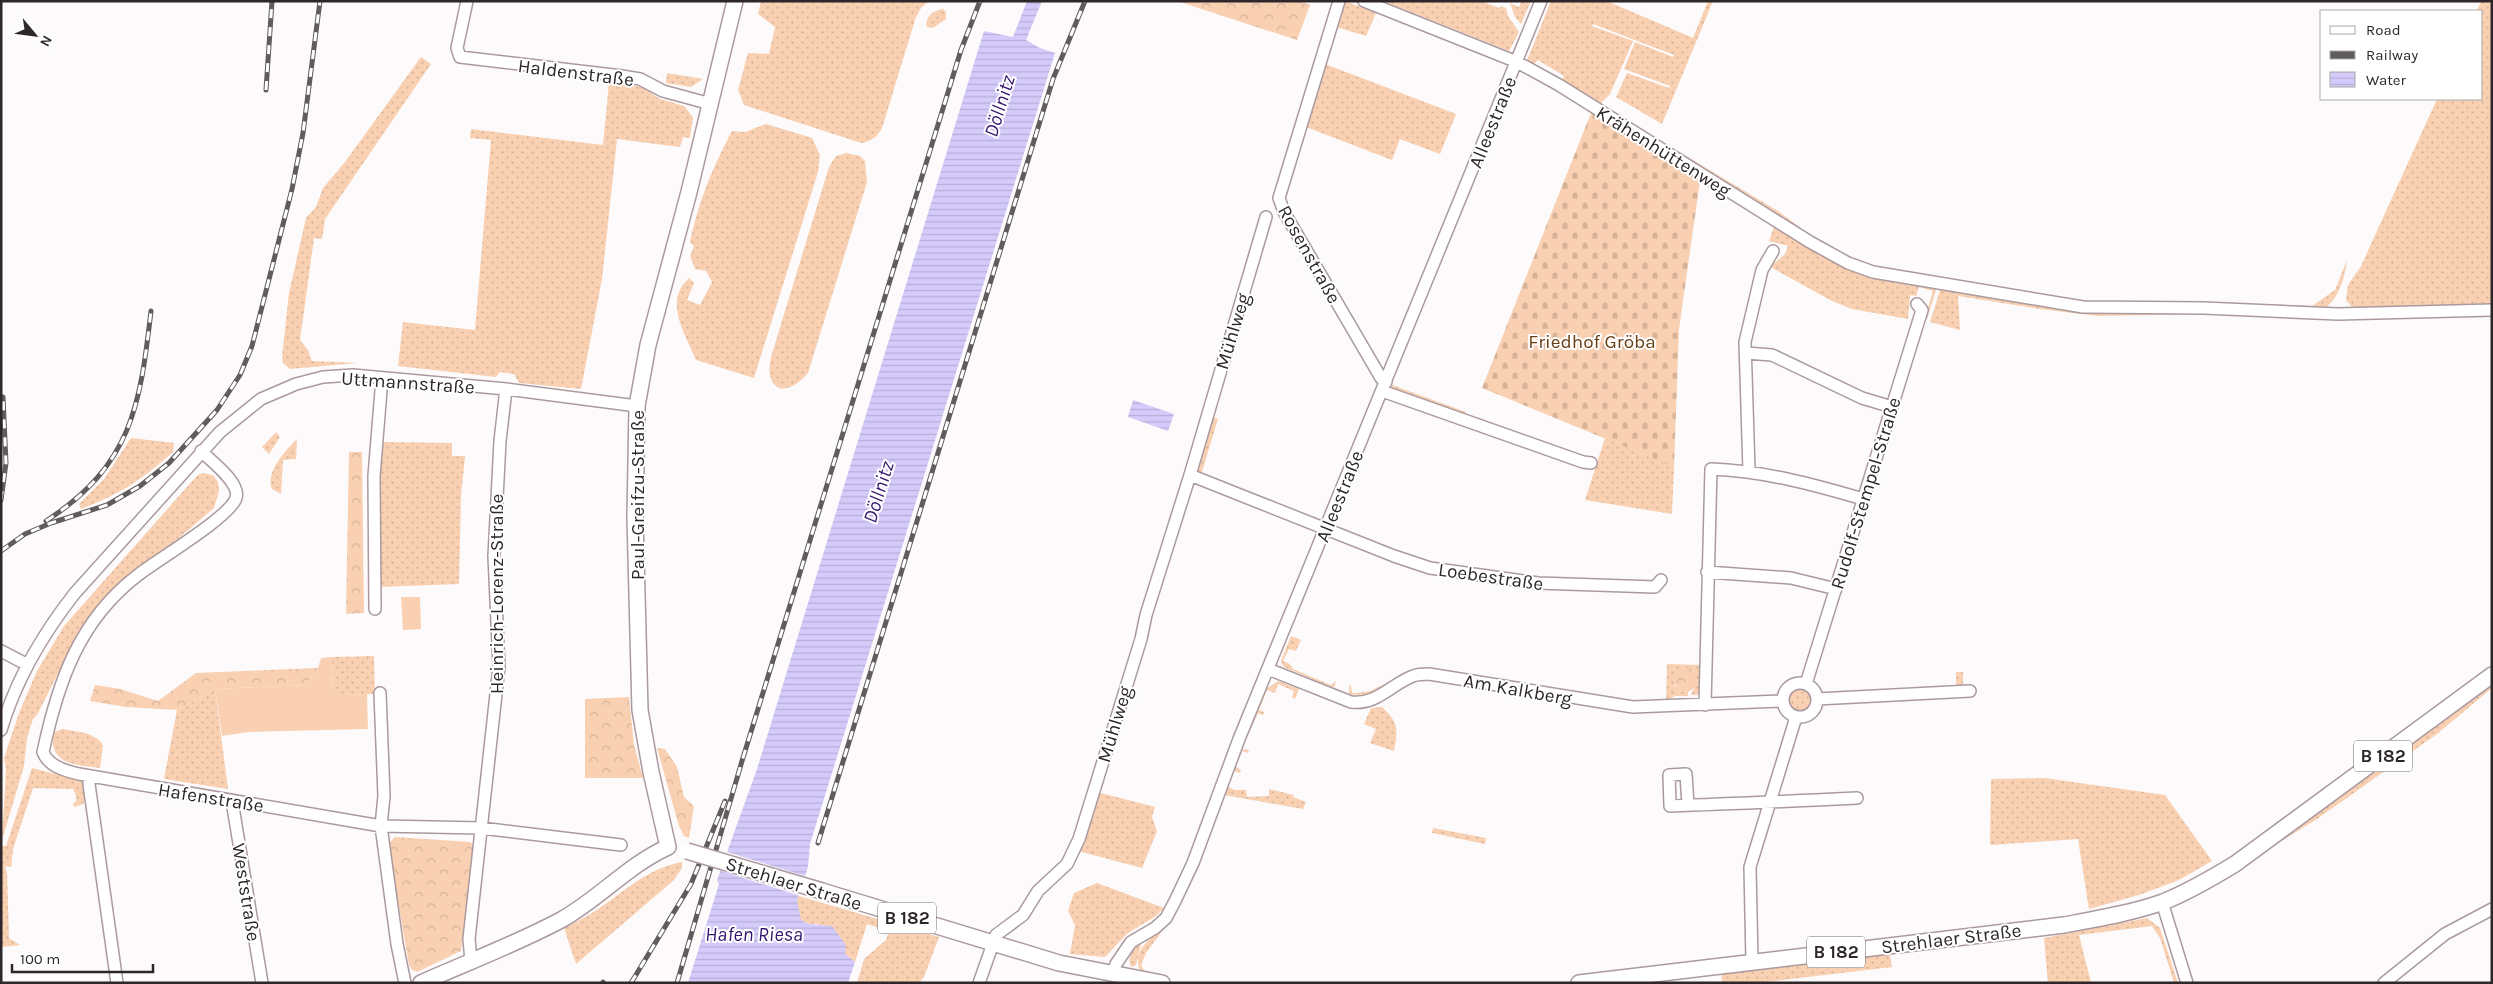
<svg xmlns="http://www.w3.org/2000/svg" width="2493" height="984" viewBox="0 0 2493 984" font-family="Karla,sans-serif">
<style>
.grass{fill:url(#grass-dots)}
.forest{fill:url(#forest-crowns)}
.cemetery{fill:url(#cemetery-stones)}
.pitch{fill:#f9d0b1}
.water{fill:url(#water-rules)}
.pier{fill:#fdfafb}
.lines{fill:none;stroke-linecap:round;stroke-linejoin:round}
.minor-casing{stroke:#aa9a9f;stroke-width:14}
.major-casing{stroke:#aa9a9f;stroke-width:18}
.minor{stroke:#fff;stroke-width:11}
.major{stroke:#fff;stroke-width:15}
.rail-casing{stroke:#605b5c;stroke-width:5}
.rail{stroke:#fff;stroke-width:3;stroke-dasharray:9;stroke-linecap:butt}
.major-bridge-casing{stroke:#aa9a9f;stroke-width:18;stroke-linecap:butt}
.major-bridge{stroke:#fff;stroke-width:15}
.labels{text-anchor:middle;stroke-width:4;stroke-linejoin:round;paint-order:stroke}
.shield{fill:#fff;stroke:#6c6869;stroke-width:1}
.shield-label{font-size:18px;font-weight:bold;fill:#2d2729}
.street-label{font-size:19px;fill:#2d2729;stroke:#fff}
.park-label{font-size:19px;fill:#6a3d12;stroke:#fff}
.water-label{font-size:20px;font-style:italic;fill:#35156d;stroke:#fff}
</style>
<defs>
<pattern id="grass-dots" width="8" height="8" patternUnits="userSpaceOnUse" patternTransform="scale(1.25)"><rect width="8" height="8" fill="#f9d0b1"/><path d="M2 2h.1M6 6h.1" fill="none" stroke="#d6b398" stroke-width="1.8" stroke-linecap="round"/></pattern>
<pattern id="forest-crowns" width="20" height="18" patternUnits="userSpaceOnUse" patternTransform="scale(1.25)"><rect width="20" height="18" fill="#f9d0b1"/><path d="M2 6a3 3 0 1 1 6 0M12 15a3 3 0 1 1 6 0" fill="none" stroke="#d6b398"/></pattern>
<pattern id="cemetery-stones" width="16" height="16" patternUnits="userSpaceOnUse" patternTransform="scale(1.25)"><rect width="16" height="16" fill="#f9d0b1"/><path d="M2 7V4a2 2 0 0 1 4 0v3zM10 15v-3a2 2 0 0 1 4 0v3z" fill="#d6b398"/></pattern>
<pattern id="water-rules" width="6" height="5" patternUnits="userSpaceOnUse" patternTransform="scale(1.25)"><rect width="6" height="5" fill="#d4cbfb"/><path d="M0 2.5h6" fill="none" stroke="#b6aed7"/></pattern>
</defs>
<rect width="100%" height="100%" fill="#fdfafb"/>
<!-- grass -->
<path class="grass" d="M761,1H929L921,8L916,17L882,128C877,137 872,141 861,143L744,105L738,90L748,53L769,54L775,27L758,14Z
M1345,1L1376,13L1366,36L1336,27Z
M1383,1H1486V3L1499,8L1501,6L1506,8L1508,16L1519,32L1509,51Z
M1521,1H1531L1521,24L1515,17L1510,3L1519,7Z
M1551,1H1607L1693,38L1708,1H1713L1662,124L1616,97L1627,73L1669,88L1670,86L1624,69L1635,42L1673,57L1674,55L1593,24L1592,26L1633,41L1610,94L1599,105L1561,82L1564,76L1538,60L1532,66L1526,63Z
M2481,1H2492V306L2353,308L2346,300L2348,285L2361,266L2437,99H2482V11H2477Z
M943,9L946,12V19L933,28L927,27C924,17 934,10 943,9Z
M421,57L431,64L325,219L322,239L314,238L300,340L308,350L312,361L358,363L290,369L283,363L282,357L289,293L306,218L316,207L323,188L345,162Z
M1325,64L1456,114L1440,154L1400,139L1392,160L1306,127Z
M667,73L703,79L691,87L666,83Z
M609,83L642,87L660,99L684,106L693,117L690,138L683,137L680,147L617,139L602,279L581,389L519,383L514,374L500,372L496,377L398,366L403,322L475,330L491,140L470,138L471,129L603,145Z
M1560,91L1772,222L1771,225L1559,93Z
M766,124L812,138L820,155L818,172L754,378L696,360C685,333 663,302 689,278L694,283L687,300L700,305L712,282L706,271L695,269L690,256L694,246L690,242C699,200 712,169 732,131L745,132Z
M1651,138H1656L1778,211L1813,237L1839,252L1876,266L2063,300L2102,303L2206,302L2312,306L2335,290L2347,260C2345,277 2338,303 2321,310L2084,304L1889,271L1850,260Z
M846,153L860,156L865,161L867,182L808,373C801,382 781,398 772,381C768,374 770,364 771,357L829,167L836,156Z
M1775,224L1832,259L1937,287L1927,319L1925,318L1933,291L1919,287L1916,296L1910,295L1908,319L1852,309L1832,301L1774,269L1771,266L1785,254L1788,246L1769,241Z
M1941,287L2039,304L2492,314V316L2337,319L2204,314L2098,316L2040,309L1958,296L1960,330L1930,322Z
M1392,385L1466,412L1464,417L1391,388Z
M1210,416L1218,419L1201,475L1197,469Z
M276,432L280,437L269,454L262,447Z
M131,438L174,443L173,452C140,481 122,493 81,509L79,504L104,479Z
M1605,438L1674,467L1672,514L1585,500Z
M297,439L296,459L283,460L281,494L272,489C265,472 286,450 297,439Z
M380,442L452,443V456H465L461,496L459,584L380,587L377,495Z
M203,473L213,475L218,482L219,491L214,508L166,549L69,652L37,715L33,719L27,738L24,766L2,840L6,769L4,758L19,713L37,671L64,626L186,488L198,475Z
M1291,636L1301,640L1296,651L1289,649L1283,661L1290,664L1293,669L1331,685L1336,681L1334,688L1284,667L1281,661Z
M374,656L375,694L333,695L332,657Z
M1667,664L1702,665L1700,695H1691L1694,688L1674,684L1676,691L1688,692V696H1675L1666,701Z
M1956,672H1963V687L1956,688Z
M2492,680V688L2437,734L2317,819L2240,867Z
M1278,681L1299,689L1295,699L1292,697L1294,691L1278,684L1275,693L1267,690L1259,710L1264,712L1263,715L1258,713L1249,733L1266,689Z
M1384,684L1385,687L1368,696L1349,694V686L1351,685L1352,693C1365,693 1372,691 1384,684Z
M215,689L228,789L164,779L177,710Z
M1788 701a12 12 0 1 1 24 0a12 12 0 1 1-24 0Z
M1382,707C1399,723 1398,729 1394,751L1370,743L1376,729L1364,724L1371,708Z
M63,729C77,732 95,732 103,745L100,768C77,765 47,765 54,732Z
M1245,749L1249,750L1248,753L1242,751L1236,767L1241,770L1240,773L1234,771L1228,787L1235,790H1246L1247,797L1269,796V789L1294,795L1293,797L1306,802L1303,809L1224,795L1241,751Z
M32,768L82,781C87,789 86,796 83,804L74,807L73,804L76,801V795L73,789L33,788L13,849L11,867L5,866L7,873L9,938L20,945L1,947V846H6Z
M2044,778L2165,795L2212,861L2179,880L2139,895L2089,909L2078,839L1990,845L1991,779Z
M1097,792L1155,807L1152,817L1157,831L1142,868L1078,851Z
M1433,828L1486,838L1485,844L1432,833Z
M682,862V868L674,880L576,964L564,928C576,922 590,915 601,907C627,889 649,868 682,862Z
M1097,883L1164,908L1156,916L1128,933L1105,957L1070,954L1075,925L1068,911L1074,893Z
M799,896L939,937L924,977L919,983H857L864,959L886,940L889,931L867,924L855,962L845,954L818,924H809L800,920L797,900Z
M2147,918L2160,928L2178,983H2174L2160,938L2152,926L2079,935L2091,983H2048L2044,938Z
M1165,927L1146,953L1141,965L1145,972L1140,971C1132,949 1150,939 1165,927Z
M1141,944L1136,965L1131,967C1127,956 1132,949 1141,944Z
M1890,954L1892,967L1758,983H1722L1721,974Z"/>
<!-- forest -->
<path class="forest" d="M1177,1H1299L1310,5L1297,40Z
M349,452H362L364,613L346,614Z
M318,668L306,685L215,689L177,710L126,707L90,701L95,685L120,689L158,701L196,673Z
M1683,668H1691L1695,672L1694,688L1688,692L1675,691L1676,678Z
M629,697L634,745L643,778H585V699Z
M657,748L665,749L677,767L684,797L694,806L689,838L684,836L679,826Z
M395,837L470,842L475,846L461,951L417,972L412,970L409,965L388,844Z"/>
<!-- cemetery -->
<path class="cemetery" d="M1591,113L1700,181L1679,329L1674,467L1482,388Z"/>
<!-- pitch -->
<path class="pitch" d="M401,597H420L421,629L403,630Z
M332,657L333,695L367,694L368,729L248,732L222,736L215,689L306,685L318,668L321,658Z"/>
<!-- water -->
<path class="water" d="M1027,1H1042L1026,40L1040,48L1055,53L810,844L808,867L797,900L801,920L809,924L832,926L846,945L845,954L855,962L848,983H688L719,884L717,880L757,769L984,31L1013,37Z
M1133,400L1174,414L1168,431L1128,417Z"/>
<!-- pier -->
<path class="pier" d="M724,851L808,877L801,896L718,870Z"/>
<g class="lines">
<!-- minor casing -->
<g class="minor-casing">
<path id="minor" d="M467,1L457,48L460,57L622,76L640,79L663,91L711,104
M1339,1L1279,198L1284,212L1381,378L1386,382
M1364,1L1517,62L1559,85L1810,242L1848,263L1873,272L2083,307L2204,308L2338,314L2492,310
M1746,353L1772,355L1862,398L1892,407
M1382,391L1583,462L1591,463
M201,451C211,461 241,483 236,498C230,517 157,560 138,575C79,620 58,682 43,752C48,766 65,771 79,774L381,826L481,828L621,845
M1749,471L1745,342L1762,270L1773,251
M1190,475L1394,556L1430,568L1538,583L1655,587L1661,580
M1707,572L1791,578L1836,589
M375,609L374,476L382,378
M1,651L26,664
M1268,669L1351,702C1377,705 1390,685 1413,676C1418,674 1424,674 1429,674L1633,707L1782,701
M1783 700a17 17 0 1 1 34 0a17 17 0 1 1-34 0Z
M1806,684L1922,310L1917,304
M380,693L384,796L381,826L397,944L405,983
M1817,699L1970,691
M1705,705L1711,469C1764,471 1812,484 1863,499
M1,730C16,679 42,635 75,593L220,432L261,399L296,384L323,377L353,375L506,389L637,406
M90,776L89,784L117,983
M234,801L233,807L262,983
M1688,805L1686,774L1669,775L1670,806C1732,804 1795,801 1857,798
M2162,902L2187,983
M471,961L469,939L499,667L494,556L500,441L506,389
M1752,962L1750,867L1796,717
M1113,974L1116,964L1131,942L1155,928L1166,918L1175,901L1193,863L1239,739L1541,1
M979,983L996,935L1023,915L1038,891L1067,864L1079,839L1141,639L1146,615L1190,475L1266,217
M2384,983L2445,934L2492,909"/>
</g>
<!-- major casing -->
<g class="major-casing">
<path id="major" d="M668,847L651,772L640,710L635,518L637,406L648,345L689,192L735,1
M822,891L1059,963L1162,983
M421,983C468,962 516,944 561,920C599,899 628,865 668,847
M1579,983L2064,925C2096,919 2132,913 2163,902C2188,892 2212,878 2235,864L2492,675"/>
</g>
<!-- minor -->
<use href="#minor" class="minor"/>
<!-- major -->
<use href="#major" class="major"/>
<!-- rail casing -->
<g class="rail-casing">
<path id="rail" d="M266,90L272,1
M1,500L6,463L3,397
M46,521C132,465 140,406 151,311
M1,551L25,534L51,523L107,505L140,486L169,463L217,410L240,375L252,346L292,189L303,133L320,1
M818,843L1053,79L1085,1
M603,983V982
M631,983L691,884L725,801
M677,983L742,761L961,50L980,1"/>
</g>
<!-- rail -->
<use href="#rail" class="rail"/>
<!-- major-bridge casing -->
<g class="major-bridge-casing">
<path id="major-bridge" d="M687,851L822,891"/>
</g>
<!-- major-bridge -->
<use href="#major-bridge" class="major-bridge"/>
</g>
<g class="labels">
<!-- shield labels -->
<g class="shield">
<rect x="2354" y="740.5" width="58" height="31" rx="4"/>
<rect x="878" y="902.5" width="58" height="31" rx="4"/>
<rect x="1807" y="936.5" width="58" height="31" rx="4"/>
</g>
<g class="shield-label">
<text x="2383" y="762">B 182</text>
<text x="907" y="924">B 182</text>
<text x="1836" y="958">B 182</text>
</g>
<!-- street labels -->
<g class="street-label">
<text transform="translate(576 72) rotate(7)" y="7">Haldenstraße</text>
<text transform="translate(1492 122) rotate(-68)" y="7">Alleestraße</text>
<text transform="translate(1664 151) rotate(32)" y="7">Krähenhüttenweg</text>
<text transform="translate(1310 254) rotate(61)" y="7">Rosenstraße</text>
<text transform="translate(1232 331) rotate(-73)" y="7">Mühlweg</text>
<text transform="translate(408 382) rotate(4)" y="7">Uttmannstraße</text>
<text transform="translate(1865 493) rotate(-73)" y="7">Rudolf-Stempel-Straße</text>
<text transform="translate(637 495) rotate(-90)" y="7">Paul-Greifzu-Straße</text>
<text transform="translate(1339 496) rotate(-68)" y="7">Alleestraße</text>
<text transform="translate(1491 576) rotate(8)" y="7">Loebestraße</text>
<text transform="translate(496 594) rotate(-90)" y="7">Heinrich-Lorenz-Straße</text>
<text transform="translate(1518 689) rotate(10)" y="7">Am Kalkberg</text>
<text transform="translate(1114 724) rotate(-73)" y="7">Mühlweg</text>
<text transform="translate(211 797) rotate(9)" y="7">Hafenstraße</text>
<text transform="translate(794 883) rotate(17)" y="7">Strehlaer Straße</text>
<text transform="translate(247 892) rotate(81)" y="7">Weststraße</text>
<text transform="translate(1951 938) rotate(-7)" y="7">Strehlaer Straße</text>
</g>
<!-- park labels -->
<g class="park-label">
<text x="1592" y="348">Friedhof Gröba</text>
</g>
<!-- water labels -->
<g class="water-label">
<text transform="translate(999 106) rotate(-73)" y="7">Döllnitz</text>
<text transform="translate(878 492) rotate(-73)" y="7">Döllnitz</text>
<text x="754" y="941">Hafen Riesa</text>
</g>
</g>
<!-- border -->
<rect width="2493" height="984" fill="none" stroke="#2d2729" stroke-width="5"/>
<!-- legend -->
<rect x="2320" y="10" width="162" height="90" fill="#ffffff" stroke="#aba9a9"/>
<rect x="2330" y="26" width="25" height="8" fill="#ffffff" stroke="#aba9a9"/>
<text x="2366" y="35" font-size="15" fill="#2d2729">Road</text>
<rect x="2330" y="51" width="25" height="8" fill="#605b5c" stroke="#aba9a9"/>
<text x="2366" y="60" font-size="15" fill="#2d2729">Railway</text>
<rect x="2330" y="72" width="25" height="15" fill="url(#water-rules)" stroke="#aba9a9"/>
<text x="2366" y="85" font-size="15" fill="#2d2729">Water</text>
<!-- north arrow -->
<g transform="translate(35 35) rotate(119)" stroke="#ffffff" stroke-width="4" paint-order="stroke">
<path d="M0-4L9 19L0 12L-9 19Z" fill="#2d2729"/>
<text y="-8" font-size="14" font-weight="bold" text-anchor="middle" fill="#2d2729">N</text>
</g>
<!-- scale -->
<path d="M12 964v8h141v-8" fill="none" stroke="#2d2729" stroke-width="2.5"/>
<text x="20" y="964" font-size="15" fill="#2d2729" stroke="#ffffff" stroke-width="4" paint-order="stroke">100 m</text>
</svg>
